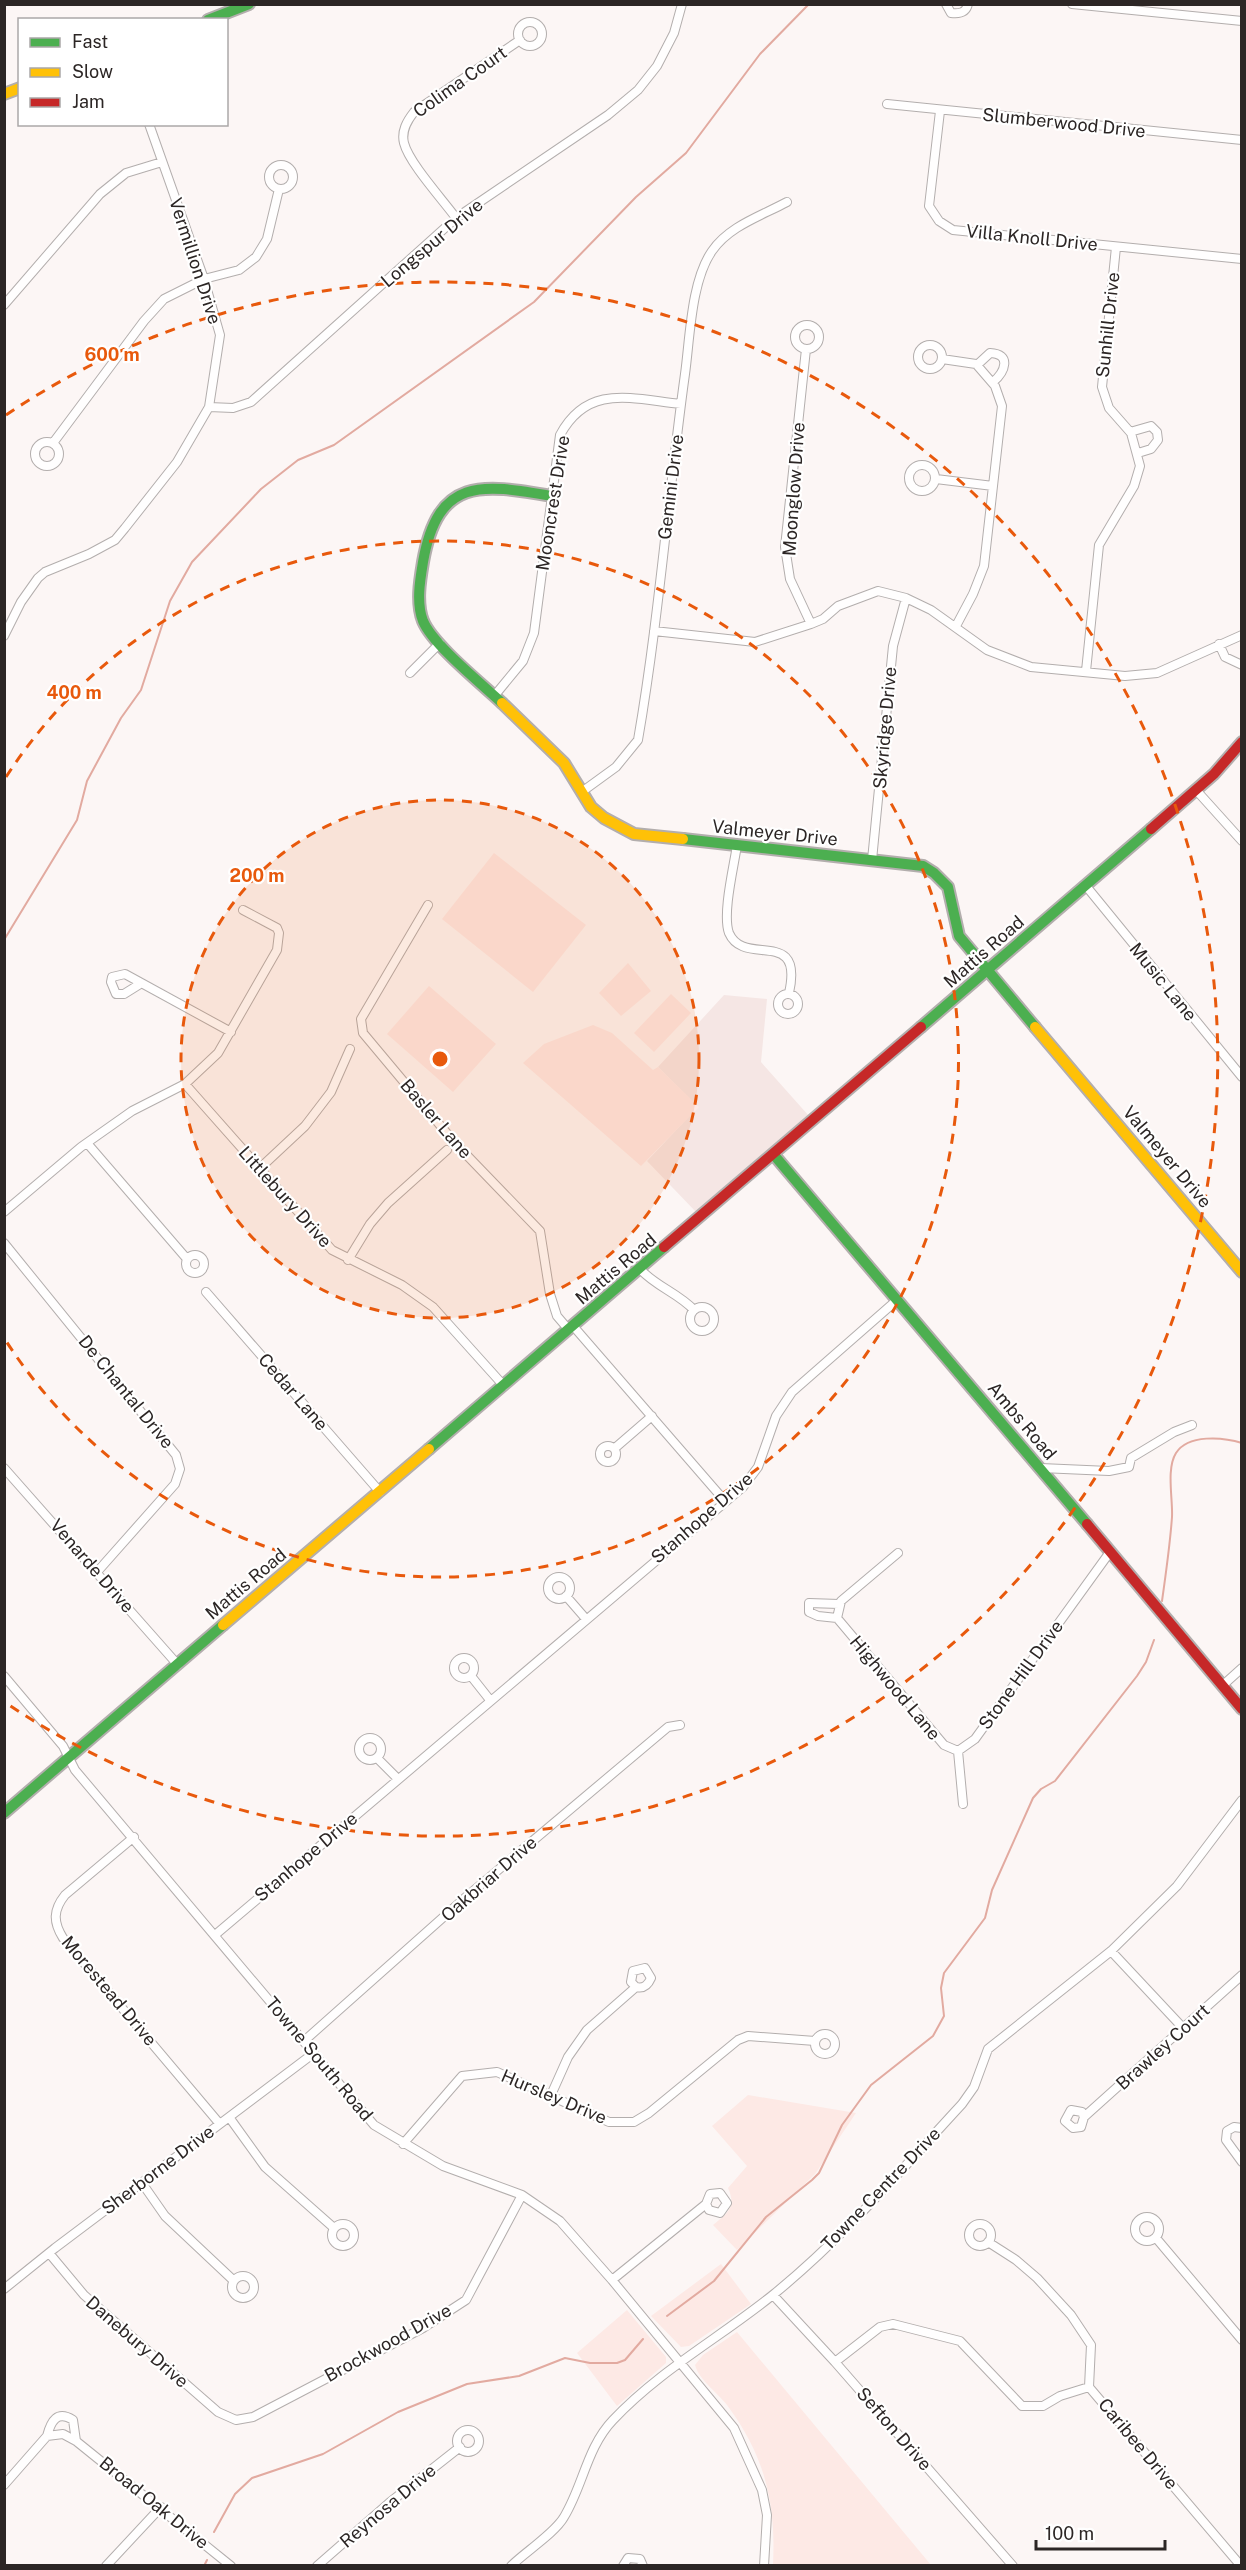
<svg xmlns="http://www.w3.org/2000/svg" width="1246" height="2570" viewBox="0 0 1246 2570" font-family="'Public Sans',sans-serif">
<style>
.built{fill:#f5e6e4}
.green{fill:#fde9e5}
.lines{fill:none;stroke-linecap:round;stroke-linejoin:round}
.stream{stroke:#e2aaa0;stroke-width:2}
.street-casing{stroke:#b3aead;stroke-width:10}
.fast-casing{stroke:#b3aead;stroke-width:14}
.slow-casing{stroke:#b3aead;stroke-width:14}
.jam-casing{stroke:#b3aead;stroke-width:14}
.street{stroke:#fffefe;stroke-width:8}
.fast{stroke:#4caf50;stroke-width:10}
.slow{stroke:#ffc107;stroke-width:10}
.jam{stroke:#c62828;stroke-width:10}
.ring{fill:none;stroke:#e8590c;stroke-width:3;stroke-dasharray:10 8}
.labels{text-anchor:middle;stroke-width:4.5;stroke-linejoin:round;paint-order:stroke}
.street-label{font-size:18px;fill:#2c2625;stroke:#fff}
.centre{fill:#e8590c;stroke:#fff;stroke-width:3}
.ring-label{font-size:18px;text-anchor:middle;font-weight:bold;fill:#e8590c;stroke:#fff;stroke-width:4.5;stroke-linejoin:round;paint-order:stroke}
</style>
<rect width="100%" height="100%" fill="#fcf6f5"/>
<!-- built -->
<path class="built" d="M724,995L767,999L761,1062L809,1116L697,1213L647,1161L698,1107L658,1067Z"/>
<!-- green -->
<path class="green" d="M494,853L586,925L533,992L442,919Z
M628,963L651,991L621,1016L599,993Z
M429,986L496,1044L453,1092L387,1034Z
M671,994L691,1013L654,1052L634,1033Z
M593,1025L612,1033L653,1070L658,1067L699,1107L641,1166L523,1063L544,1044Z
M748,2095L856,2113L815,2174L737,2250L713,2225C727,2213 737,2208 728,2188L747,2166L712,2126Z
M721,2264L751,2304L689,2346L681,2347L651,2316Z
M627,2310L666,2357V2363L617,2406L577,2353Z
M737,2332L931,2565H773C776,2503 765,2456 727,2405C717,2392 699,2380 695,2365L703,2355Z"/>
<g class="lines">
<!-- stream -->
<path class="stream" d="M4,940L77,820L87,781L121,718L141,690L170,601L192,562L261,489L298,460L334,445L534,302L636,197L686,153L760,54L809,4
M1162,1601C1166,1573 1170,1545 1172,1517C1173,1499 1166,1469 1176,1453C1188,1434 1223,1437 1242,1443
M667,2316L714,2281L766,2217L812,2180L819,2173L842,2125L871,2085L933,2036L944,2016L941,1988L944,1973L985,1918L992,1890L1033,1798L1041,1789L1055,1781L1137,1676L1146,1662L1154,1640
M214,2532L235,2494L252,2478L323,2454L398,2412L467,2384L519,2376L565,2358L590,2363H617L625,2360L643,2339
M204,2566L207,2560"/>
<!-- street casing -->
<g class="street-casing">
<path id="street" d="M946,4L951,13C959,14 966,13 968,4
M1072,4L1242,21
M518 34a12 12 0 1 1 24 0a12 12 0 1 1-24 0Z
M887,104L1242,140
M940,111L929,206L939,221L953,230L1242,259
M269 177a12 12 0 1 1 24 0a12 12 0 1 1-24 0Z
M456,218C443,200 409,163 404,143C401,131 407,121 414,112L520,40
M4,305L100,194L126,173L162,162
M795 337a12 12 0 1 1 24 0a12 12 0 1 1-24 0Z
M918 357a12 12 0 1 1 24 0a12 12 0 1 1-24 0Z
M806,349L785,547L790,579L811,624
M942,359L976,364L995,386L1002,406L984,566L973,594L956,626
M977,365L990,353C1012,354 1005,372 993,382
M209,407L233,408L251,402L456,218L608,115L638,90L657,66L674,33L682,4
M1130,432L1151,426L1157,432L1158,440L1151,449L1138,453
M35 454a12 12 0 1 1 24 0a12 12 0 1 1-24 0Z
M53,443L144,321L164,299L204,279L239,270L256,257L267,239L279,189
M909 478a13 13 0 1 1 26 0a13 13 0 1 1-26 0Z
M936,479L993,486
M654,631L755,642L811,624L823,619L838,606L878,591L906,598L931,610L987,650L1031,667L1125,676L1157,673L1242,635
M4,636L21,602L38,578L45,572L89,554L115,540L125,528L177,462L209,407L220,335L204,279L149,124
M1219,644L1225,657L1242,665
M1086,671L1099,545L1134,486L1140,466L1131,433L1109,408L1102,387L1116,247
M410,673L440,643
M495,695L523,661L534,633L560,435C588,383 632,399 681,404
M1196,790L1242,841
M583,791L616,767L638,740C659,619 668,496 685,374C690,338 691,281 712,251C729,226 761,216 787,202
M737,845C734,866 722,914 729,933C744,968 804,926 789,993
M872,860L893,646L906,598
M1086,886L1242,1077
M428,905L361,1019L363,1033L455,1143L540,1231L550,1294L557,1316L569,1330
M140,984L124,994H116L111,982L112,977L125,974L231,1032
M778 1004a10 10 0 1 1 20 0a10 10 0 1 1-20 0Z
M185,1084L332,1250L402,1285L433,1307L504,1386
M87,1143L187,1259
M259,1169L305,1126L331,1092L350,1049
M4,1212L81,1147L132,1111L185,1084L218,1053L277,950L279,933L277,928L243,910
M4,1243L176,1455L180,1469L175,1484L97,1572
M186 1264a9 9 0 1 1 18 0a9 9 0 1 1-18 0Z
M348,1260L370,1224L388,1203L447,1150
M641,1270C657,1287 678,1293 694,1310
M206,1292L380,1492
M690 1319a12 12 0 1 1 24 0a12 12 0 1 1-24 0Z
M574,1327L724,1500
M600 1454a8 8 0 1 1 16 0a8 8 0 1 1-16 0Z
M615,1448L652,1416
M4,1468L178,1665
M1041,1468L1109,1471L1129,1467L1131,1458L1174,1432L1192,1425
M898,1553L841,1601L837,1618L944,1745L958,1751
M548 1588a11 11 0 1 1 22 0a11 11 0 1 1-22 0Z
M566,1596L586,1619
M837,1618L818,1616L809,1612V1603L839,1604
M454 1668a10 10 0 1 1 20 0a10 10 0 1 1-20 0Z
M4,1676L63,1746L75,1770L374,2125L443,2166L522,2195L560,2221L612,2280L734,2428L762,2490L767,2515L764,2566
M471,1676L490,1700
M1222,1686L1242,1668
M359 1749a11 11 0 1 1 22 0a11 11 0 1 1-22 0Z
M377,1758L397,1778
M963,1804L958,1751L975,1739L1110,1552
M134,1837L65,1895C53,1910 53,1922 63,1938L219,2123
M215,1935L743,1487L758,1467L776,1416L792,1392L897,1300
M1111,1951L1184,2029
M815 2044a10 10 0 1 1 20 0a10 10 0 1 1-20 0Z
M304,2041L466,1897L668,1727L680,1725
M551,2095L568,2057L587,2030L636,1987C644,1989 648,1985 651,1978L645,1968L633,1971L631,1982L636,1987
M229,2117L265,2167L334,2228
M1084,2117L1082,2112L1071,2110L1065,2121L1073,2128L1081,2127L1084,2117L1242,1975
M1242,2128L1234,2127L1227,2131L1226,2140L1242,2162
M403,2144L462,2076L497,2072L609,2122H634L649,2113L738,2040L748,2036L815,2041
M142,2183L165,2216L233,2280
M1135 2229a12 12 0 1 1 24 0a12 12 0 1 1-24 0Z
M969 2235a11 11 0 1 1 22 0a11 11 0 1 1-22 0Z
M332 2235a11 11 0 1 1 22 0a11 11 0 1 1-22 0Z
M1156,2238L1242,2340
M988,2242L1016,2260L1037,2278L1071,2315L1091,2345L1089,2387
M49,2253L84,2295L218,2412L236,2420L253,2417L423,2328L466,2300L522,2195
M232 2287a11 11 0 1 1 22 0a11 11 0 1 1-22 0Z
M612,2280L706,2204L710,2194L720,2193L727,2203L720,2213L709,2210L706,2204
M4,2289L55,2248L314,2053
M773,2295L835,2362L1013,2566
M835,2362L880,2327L893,2324L960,2341L1022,2406H1043L1060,2396L1089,2387
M1089,2387L1241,2566
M457 2441a11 11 0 1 1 22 0a11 11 0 1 1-22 0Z
M47,2436C51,2421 57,2410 73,2420L76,2441
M4,2485L47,2436L63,2434L76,2441L231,2566
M106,2566L161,2507
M317,2566L389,2503L460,2447
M511,2566C525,2552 555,2533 564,2517C583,2486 587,2447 613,2420C660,2370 721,2337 774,2294C843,2238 901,2170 962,2104L974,2087L988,2049L1111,1951L1177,1886L1242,1800
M623,2566L628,2558L640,2559L643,2566"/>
</g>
<!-- fast casing -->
<g class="fast-casing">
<path id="fast" d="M208,20L249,4
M502,703C482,684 433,645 423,621C416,603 420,580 423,562C438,476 482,484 552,496
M683,839L923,866L934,873L948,887L959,936L1035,1027
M921,1027L1151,829
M774,1155L1087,1524
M429,1449L664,1247
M4,1813L223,1625"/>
</g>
<!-- slow casing -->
<g class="slow-casing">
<path id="slow" d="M4,94L20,88
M502,703L564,763L591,807L604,818L634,834L683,839
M1035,1027L1242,1272
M223,1625L429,1449"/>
</g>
<!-- jam casing -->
<g class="jam-casing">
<path id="jam" d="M1151,829L1214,774L1242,742
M664,1247L921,1027
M1087,1524L1242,1709"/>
</g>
<!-- street -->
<use href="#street" class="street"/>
<!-- fast -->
<use href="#fast" class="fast"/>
<!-- slow -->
<use href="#slow" class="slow"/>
<!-- jam -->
<use href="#jam" class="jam"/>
</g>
<!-- distance rings -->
<circle cx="440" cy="1059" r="259" fill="#e8590c" fill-opacity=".12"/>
<g class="ring">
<circle cx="440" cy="1059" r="259"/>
<path d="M6 777A518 518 0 1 1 6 1341"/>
<path d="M6 415A777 777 0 1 1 6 1703"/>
</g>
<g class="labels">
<!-- street labels -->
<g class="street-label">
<text transform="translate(460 82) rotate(-35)" y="6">Colima Court</text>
<text transform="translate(1064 123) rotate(6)" y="6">Slumberwood Drive</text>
<text transform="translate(1032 238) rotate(6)" y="6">Villa Knoll Drive</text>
<text transform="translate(432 243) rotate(-40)" y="6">Longspur Drive</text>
<text transform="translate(195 261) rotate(72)" y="6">Vermillion Drive</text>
<text transform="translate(1108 325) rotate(-84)" y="6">Sunhill Drive</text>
<text transform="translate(671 487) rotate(-83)" y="6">Gemini Drive</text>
<text transform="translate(794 489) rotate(-86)" y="6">Moonglow Drive</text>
<text transform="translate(553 503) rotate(-81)" y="6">Mooncrest Drive</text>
<text transform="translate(885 728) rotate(-85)" y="6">Skyridge Drive</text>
<text transform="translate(775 833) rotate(6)" y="6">Valmeyer Drive</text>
<text transform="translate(984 952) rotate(-41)" y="6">Mattis Road</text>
<text transform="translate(1163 982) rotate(51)" y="6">Music Lane</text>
<text transform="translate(436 1119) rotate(49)" y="6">Basler Lane</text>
<text transform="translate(1167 1157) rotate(50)" y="6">Valmeyer Drive</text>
<text transform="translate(285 1197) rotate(48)" y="6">Littlebury Drive</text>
<text transform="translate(616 1269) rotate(-40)" y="6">Mattis Road</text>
<text transform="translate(126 1392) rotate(51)" y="6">De Chantal Drive</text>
<text transform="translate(293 1392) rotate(49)" y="6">Cedar Lane</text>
<text transform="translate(1022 1421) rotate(50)" y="6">Ambs Road</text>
<text transform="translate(702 1518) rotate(-41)" y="6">Stanhope Drive</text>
<text transform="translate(92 1566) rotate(49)" y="6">Venarde Drive</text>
<text transform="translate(246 1584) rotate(-40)" y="6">Mattis Road</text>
<text transform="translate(1021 1675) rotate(-54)" y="6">Stone Hill Drive</text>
<text transform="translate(895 1688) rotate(50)" y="6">Highwood Lane</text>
<text transform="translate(306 1857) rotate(-40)" y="6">Stanhope Drive</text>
<text transform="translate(489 1879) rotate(-41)" y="6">Oakbriar Drive</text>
<text transform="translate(109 1991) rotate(50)" y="6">Morestead Drive</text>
<text transform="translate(1163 2047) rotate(-42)" y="6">Brawley Court</text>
<text transform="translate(319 2059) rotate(50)" y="6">Towne South Road</text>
<text transform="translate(554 2097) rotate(23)" y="6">Hursley Drive</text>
<text transform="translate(158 2170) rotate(-37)" y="6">Sherborne Drive</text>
<text transform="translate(881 2189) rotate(-46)" y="6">Towne Centre Drive</text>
<text transform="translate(137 2342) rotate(41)" y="6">Danebury Drive</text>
<text transform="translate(388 2343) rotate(-29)" y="6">Brockwood Drive</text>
<text transform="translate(894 2429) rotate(49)" y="6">Sefton Drive</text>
<text transform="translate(1138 2444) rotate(50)" y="6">Caribee Drive</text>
<text transform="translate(154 2503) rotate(39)" y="6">Broad Oak Drive</text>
<text transform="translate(388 2506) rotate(-40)" y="6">Reynosa Drive</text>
</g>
</g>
<circle cx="440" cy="1059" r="9" class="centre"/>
<g class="ring-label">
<text x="112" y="361">600 m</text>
<text x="74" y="699">400 m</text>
<text x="257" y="882">200 m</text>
</g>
<!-- border -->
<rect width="1246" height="2570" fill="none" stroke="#2c2625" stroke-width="12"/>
<!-- legend -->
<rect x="18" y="18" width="210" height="108" fill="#ffffff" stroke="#aba8a8" stroke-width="1.5"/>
<rect x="30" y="38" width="30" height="9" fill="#4caf50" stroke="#aba8a8" stroke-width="1.5"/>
<text x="72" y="48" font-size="18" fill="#2c2625">Fast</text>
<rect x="30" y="68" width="30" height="9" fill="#ffc107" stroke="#aba8a8" stroke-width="1.5"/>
<text x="72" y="78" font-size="18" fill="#2c2625">Slow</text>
<rect x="30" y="98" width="30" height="9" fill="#c62828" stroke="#aba8a8" stroke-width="1.5"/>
<text x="72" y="108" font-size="18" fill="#2c2625">Jam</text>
<!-- scale -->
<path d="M1036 2540v9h129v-9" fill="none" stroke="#2c2625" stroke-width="3"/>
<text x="1045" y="2540" font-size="18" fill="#2c2625" stroke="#ffffff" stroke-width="4.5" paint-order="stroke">100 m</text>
</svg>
